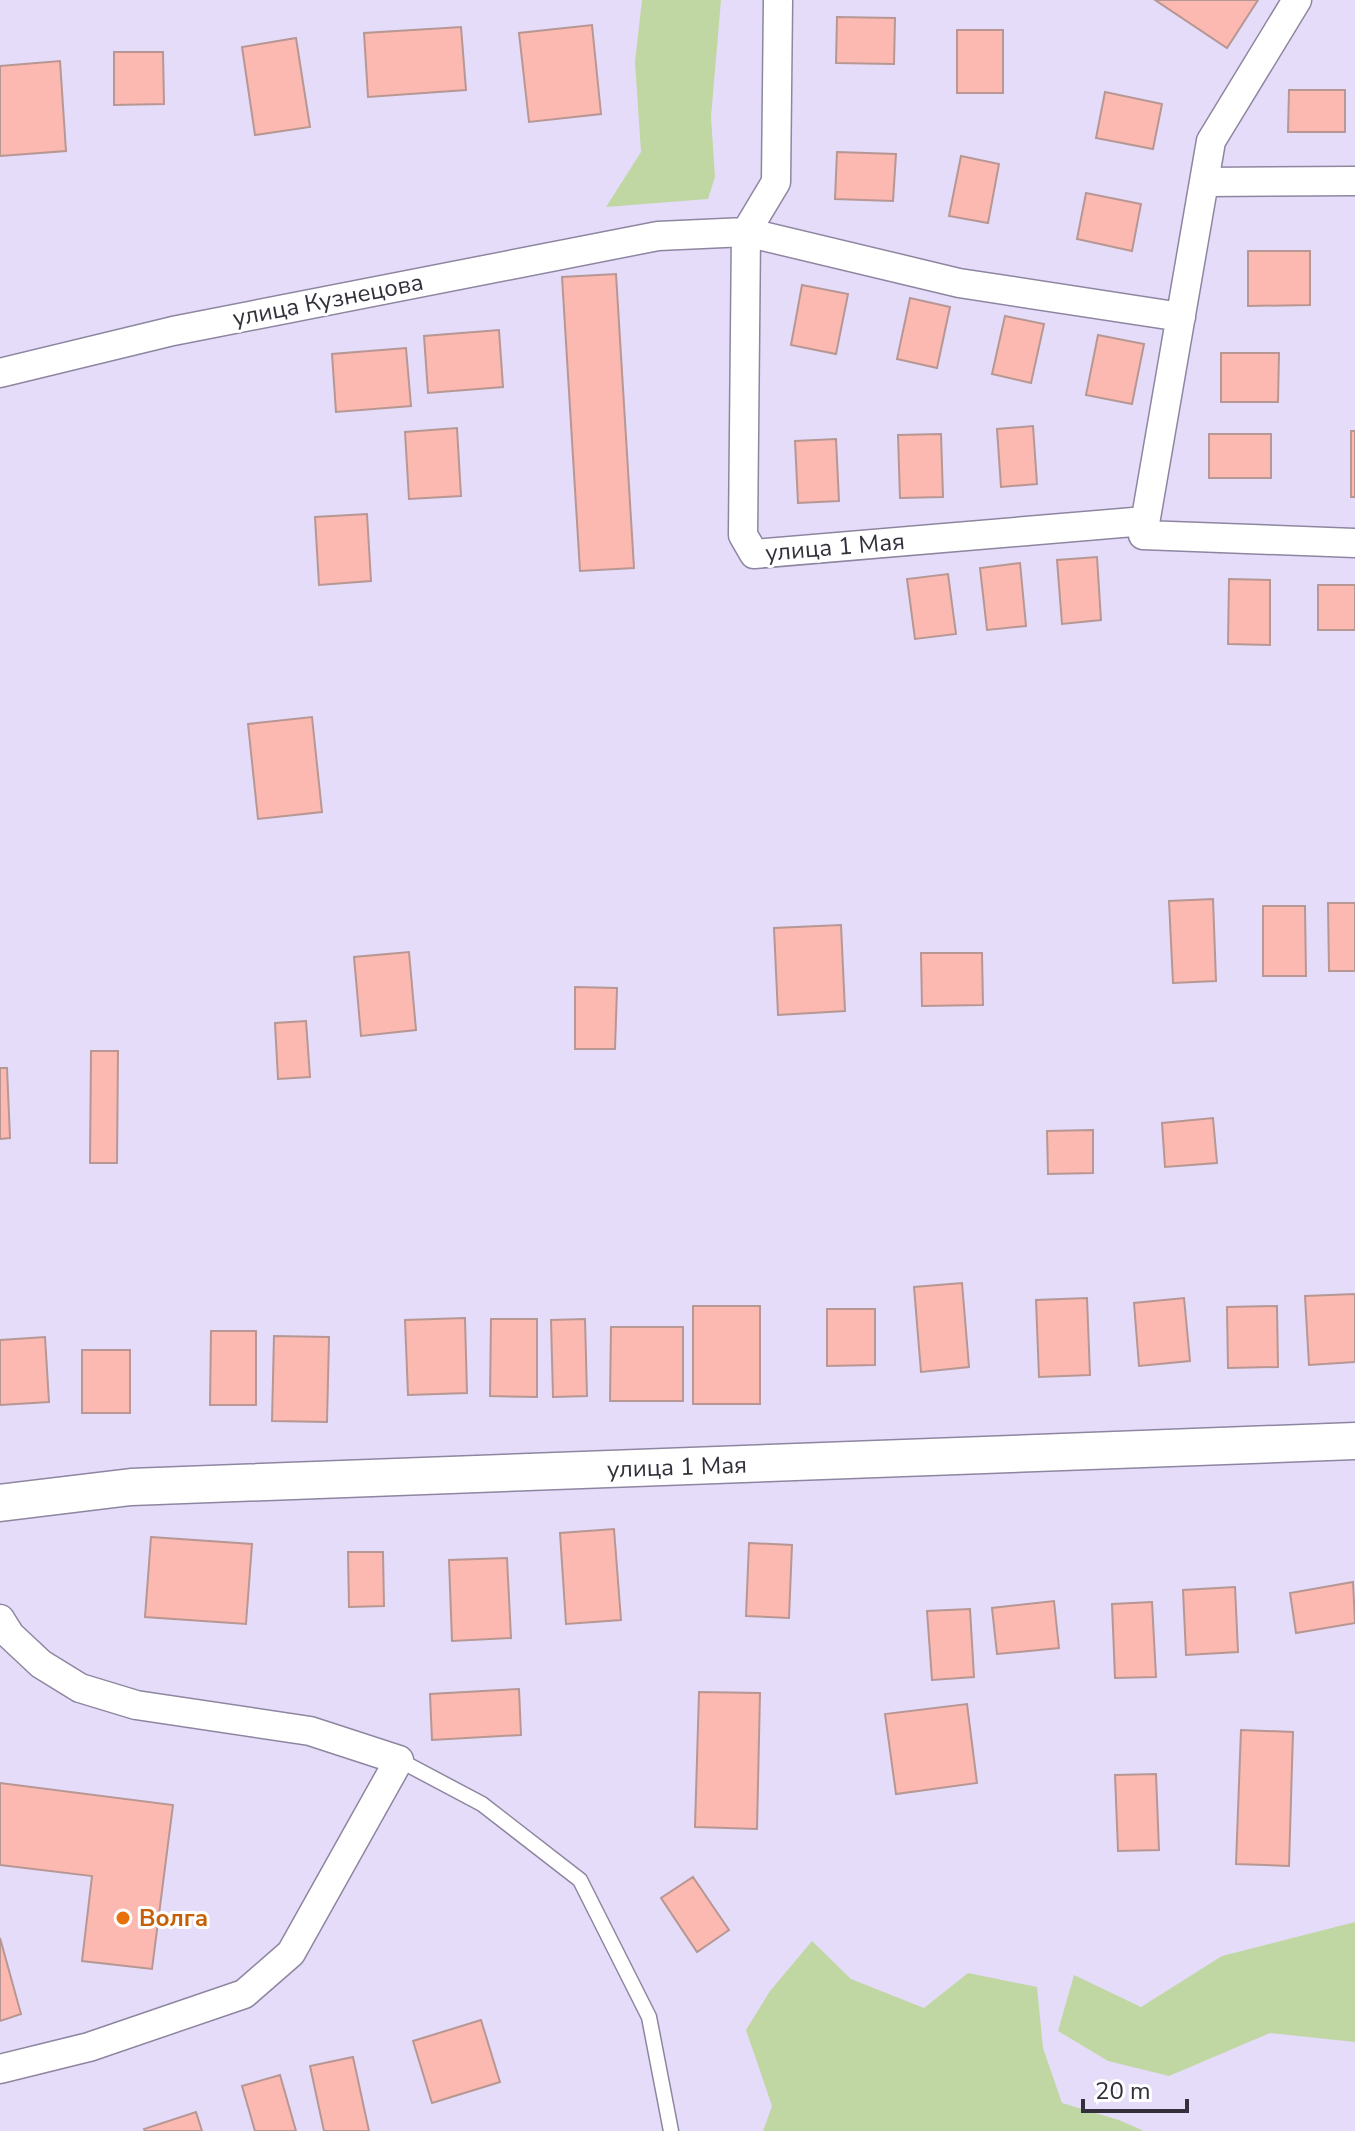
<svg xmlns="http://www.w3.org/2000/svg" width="1355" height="2131" viewBox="0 0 1355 2131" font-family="'Nunito Sans',sans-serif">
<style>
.green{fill:#c0d7a3}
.building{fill:#fcb9b1;stroke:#b79793;stroke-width:2}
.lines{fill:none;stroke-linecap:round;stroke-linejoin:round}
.service-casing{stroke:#8e86a0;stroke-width:17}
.minor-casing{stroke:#8e86a0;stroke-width:31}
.tertiary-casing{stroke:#8e86a0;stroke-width:39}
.service{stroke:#fff;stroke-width:14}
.minor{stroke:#fff;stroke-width:28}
.tertiary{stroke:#fff;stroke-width:36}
.food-dot{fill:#e8710a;stroke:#fff;stroke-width:3}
.labels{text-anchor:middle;stroke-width:6;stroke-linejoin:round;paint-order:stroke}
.street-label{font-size:24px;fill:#33303b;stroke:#fff}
.food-label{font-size:24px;font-weight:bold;fill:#c56008;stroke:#fff;text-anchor:start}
</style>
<rect width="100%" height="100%" fill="#e5dcf9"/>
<!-- green -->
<path class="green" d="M642,0H721L711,117L715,177L708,199L606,207L641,152L635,62Z
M1355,1922V2042L1270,2033L1169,2076L1108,2061L1058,2031L1074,1975L1141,2007L1222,1956Z
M812,1941L851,1979L924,2008L968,1973L1037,1987L1043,2048L1062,2103L1119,2120L1144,2131H763L772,2106L746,2030L770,1991Z"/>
<!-- building -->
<path class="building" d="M1155,0H1258L1227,48Z
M837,17L895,18L894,64L836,63Z
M592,25L601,114L529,122L519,33Z
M461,27L466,90L368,97L364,33Z
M957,30H1003V93H957Z
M296,38L310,127L255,135L242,47Z
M114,52H163L164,104L114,105Z
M60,61L66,151L0,156V66Z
M1289,90H1345V132H1288Z
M1105,92L1162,104L1153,149L1096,138Z
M837,152L896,154L893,201L835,199Z
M961,156L999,164L988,223L949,216Z
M1086,193L1141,204L1132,251L1077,239Z
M1248,251H1310V305L1248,306Z
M616,274L634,568L580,571L562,277Z
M802,285L848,294L836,354L791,345Z
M910,298L950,307L937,368L897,359Z
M1005,316L1044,324L1031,383L992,374Z
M499,330L503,387L428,393L424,336Z
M1098,335L1144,344L1132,404L1086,395Z
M406,348L411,406L336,412L332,354Z
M1221,353H1279L1278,402H1221Z
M1033,426L1037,484L1001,487L997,429Z
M457,428L461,496L409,499L405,432Z
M1351,431H1355V497H1351Z
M941,434L943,497L900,498L898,435Z
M1209,434H1271V478H1209Z
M836,439L839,501L798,503L795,441Z
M367,514L371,581L319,585L315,517Z
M1097,557L1101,620L1062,624L1057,560Z
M1020,563L1026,626L987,630L980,568Z
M948,574L956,634L915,639L907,579Z
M1229,579L1270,580V645L1228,644Z
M1318,585H1355V630H1318Z
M312,717L322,812L258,819L248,724Z
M1213,899L1216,981L1173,983L1169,901Z
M1328,903H1355V971H1329Z
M1263,906H1305L1306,976H1263Z
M841,925L845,1011L778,1015L774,928Z
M409,952L416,1030L361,1036L354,957Z
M921,953H982L983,1005L922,1006Z
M575,987L617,988L615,1049H575Z
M306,1021L310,1077L278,1079L275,1023Z
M91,1051H118L117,1163H90Z
M0,1068H7L10,1138L0,1139Z
M1213,1118L1217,1163L1165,1167L1162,1123Z
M1093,1130V1173L1048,1174L1047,1131Z
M962,1283L969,1367L921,1372L914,1287Z
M1355,1294V1362L1309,1365L1305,1296Z
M1087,1298L1090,1375L1039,1377L1036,1300Z
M1184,1298L1190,1361L1139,1366L1134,1303Z
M693,1306H760V1404H693Z
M1277,1306L1278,1367L1228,1368L1227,1307Z
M827,1309H875V1365L827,1366Z
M465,1318L467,1393L408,1395L405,1320Z
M491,1319H537V1397L490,1396Z
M585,1319L587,1396L553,1397L551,1320Z
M611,1327H683V1401H610Z
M211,1331H256V1405H210Z
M274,1336L329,1337L327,1422L272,1421Z
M45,1337L49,1402L0,1405V1340Z
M82,1350H130V1413H82Z
M614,1529L621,1620L566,1624L560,1533Z
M151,1537L252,1544L246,1624L145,1617Z
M749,1543L792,1545L789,1618L746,1616Z
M348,1552H383L384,1606L349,1607Z
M507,1558L511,1638L452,1641L449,1560Z
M1353,1582L1355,1623L1296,1633L1290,1593Z
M1235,1587L1238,1652L1186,1655L1183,1590Z
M1054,1601L1059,1648L997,1654L992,1608Z
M1152,1602L1156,1677L1115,1678L1112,1604Z
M970,1609L974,1677L932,1680L927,1611Z
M519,1689L521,1735L432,1740L430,1694Z
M699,1692L760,1693L757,1829L695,1827Z
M967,1704L977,1783L896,1794L885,1714Z
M1241,1730L1293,1732L1289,1866L1236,1864Z
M1156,1774L1159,1850L1118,1851L1115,1775Z
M0,1783L173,1805L152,1969L82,1961L92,1876L0,1865Z
M693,1877L729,1930L697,1952L661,1898Z
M0,1938L21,2014L0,2021Z
M481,2020L500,2082L432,2103L413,2041Z
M353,2057L369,2131H324L310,2066Z
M280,2075L296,2131H255L242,2086Z
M196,2112L202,2131H145L144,2129Z"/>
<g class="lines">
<!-- service casing -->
<g class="service-casing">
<path id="service" d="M399,1760L482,1804L580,1880L649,2017L671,2131"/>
</g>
<!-- minor casing -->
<g class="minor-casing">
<path id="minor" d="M778,0L776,182L746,232L743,535L754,554L1145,521
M1297,0L1211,141L1143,535L1355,543
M1205,182L1355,181
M0,373L173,331L658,236L746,232L959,283L1181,317
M0,1619L10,1635L41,1664L80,1688L136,1705L310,1731L399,1760L291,1953L244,1994L89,2047L0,2069"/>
</g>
<!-- tertiary casing -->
<g class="tertiary-casing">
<path id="tertiary" d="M0,1503L131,1487L1355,1441"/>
</g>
<!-- service -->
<use href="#service" class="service"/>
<!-- minor -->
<use href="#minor" class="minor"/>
<!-- tertiary -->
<use href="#tertiary" class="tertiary"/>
</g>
<!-- markers -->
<circle class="food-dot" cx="123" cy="1918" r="8"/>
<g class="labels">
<!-- street labels -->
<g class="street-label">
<text transform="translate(328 300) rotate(-11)" y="8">улица Кузнецова</text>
<text transform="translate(835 547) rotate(-5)" y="8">улица 1 Мая</text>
<text transform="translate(677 1467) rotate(-2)" y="8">улица 1 Мая</text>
</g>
<!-- food labels -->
<g class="food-label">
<text x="139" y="1926">Волга</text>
</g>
</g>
<!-- scale -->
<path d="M1083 2099v12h104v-12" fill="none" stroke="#33303b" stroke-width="4"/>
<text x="1095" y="2099" font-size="24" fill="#33303b" stroke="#ffffff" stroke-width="6" paint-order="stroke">20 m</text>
</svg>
